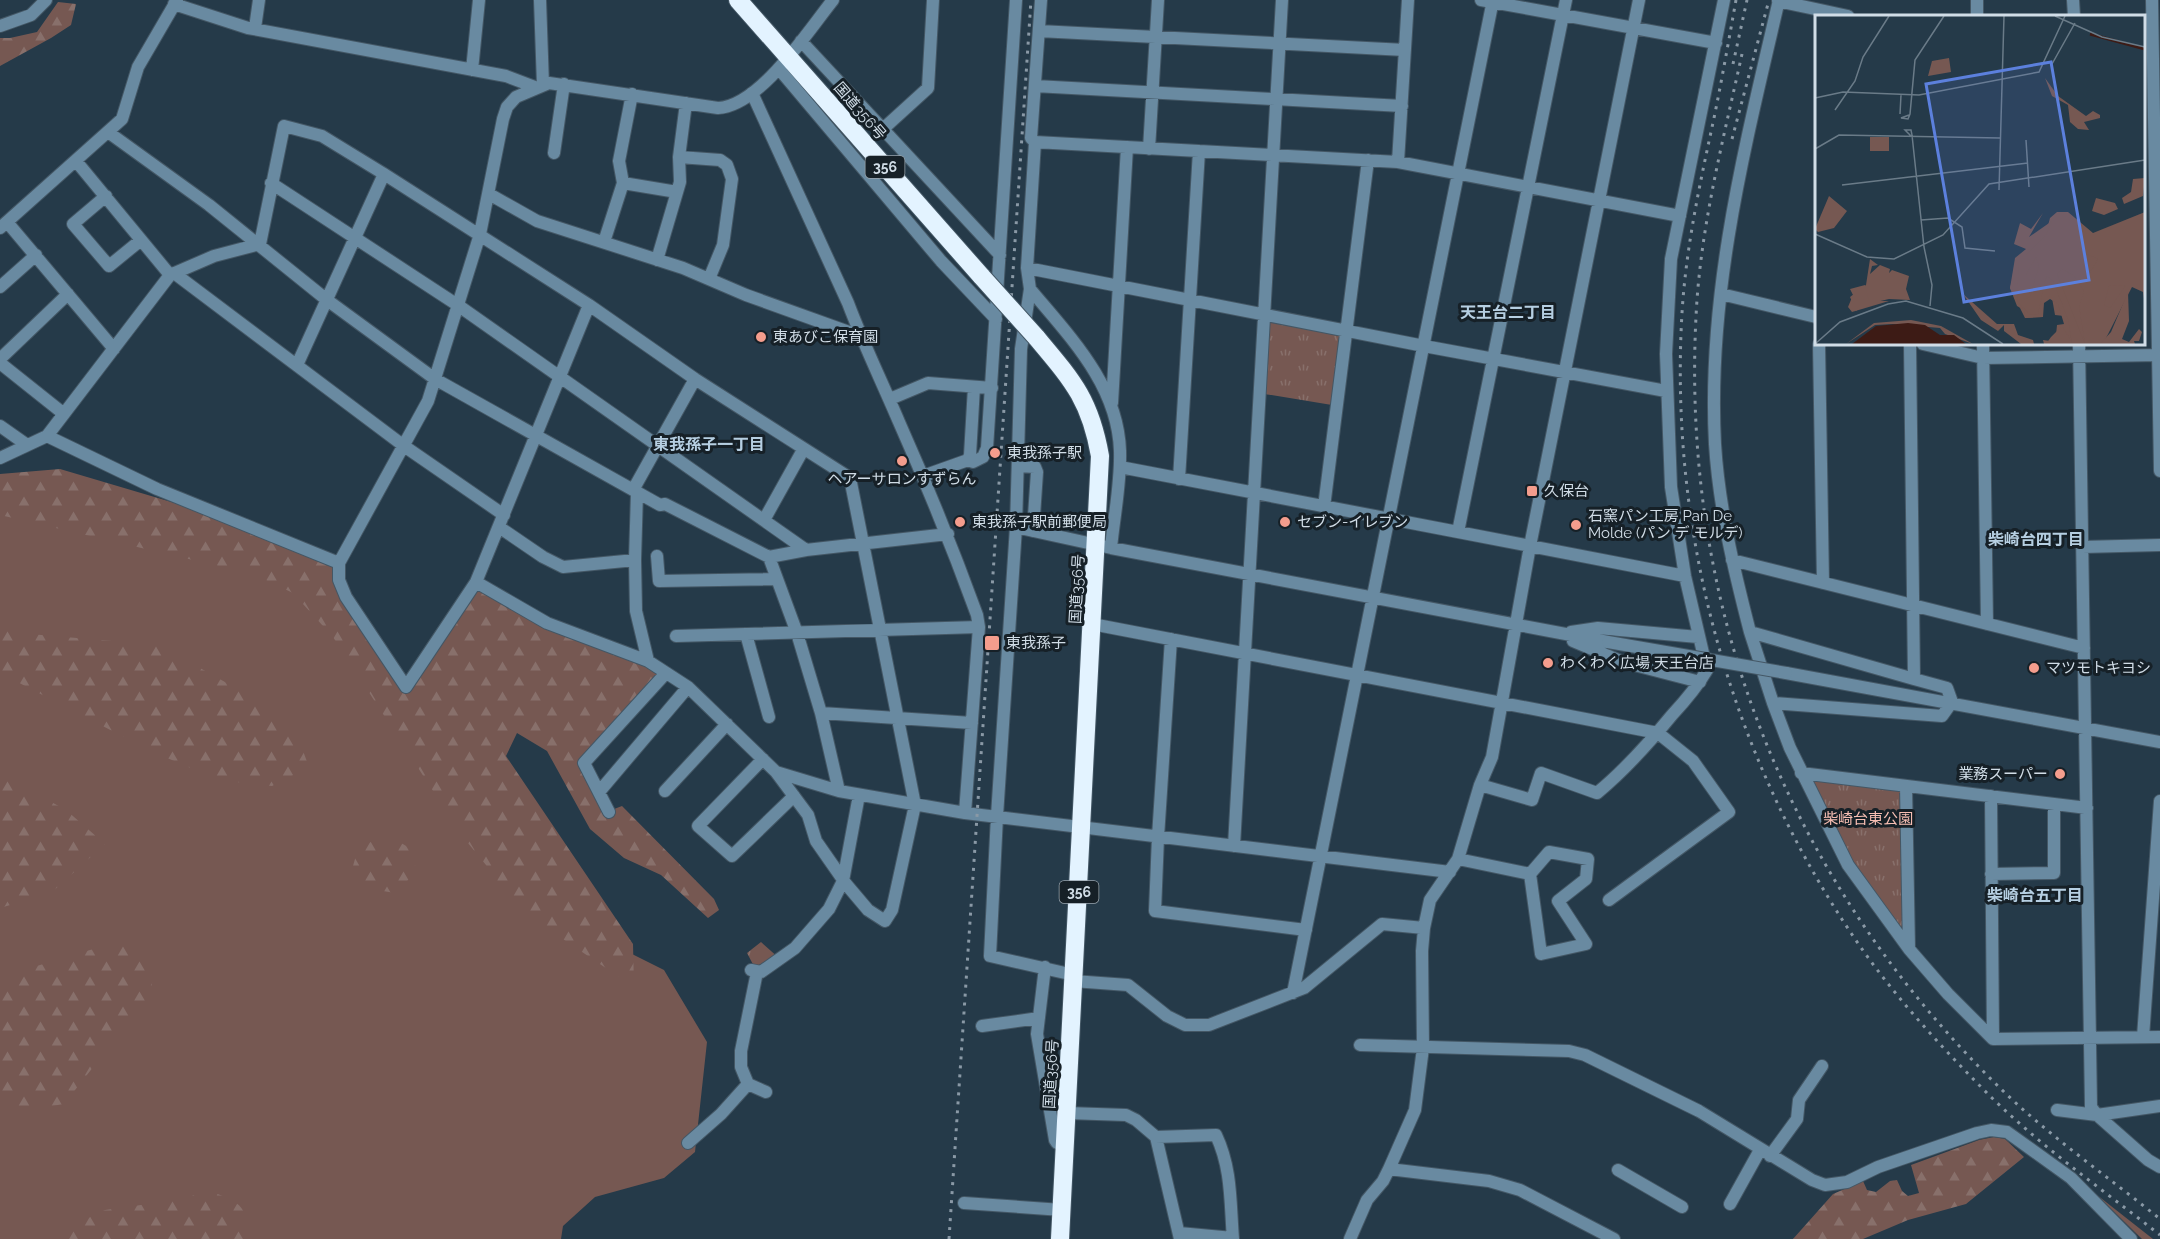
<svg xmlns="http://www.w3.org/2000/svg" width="2160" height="1239" viewBox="0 0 2160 1239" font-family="Raleway,'Noto Sans JP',sans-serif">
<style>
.grass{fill:#765852}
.forest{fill:url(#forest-firs)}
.park{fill:url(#park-tufts)}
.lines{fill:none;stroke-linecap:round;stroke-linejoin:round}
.minor-casing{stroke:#445765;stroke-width:14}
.highway-casing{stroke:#445765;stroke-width:20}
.minor{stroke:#698aa1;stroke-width:12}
.highway{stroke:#e3f3ff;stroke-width:18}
.rail{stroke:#8a99a6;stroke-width:3;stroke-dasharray:3 6;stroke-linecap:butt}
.minor-bridge-casing{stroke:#445765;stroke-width:14;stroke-linecap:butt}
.highway-bridge-casing{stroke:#445765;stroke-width:20;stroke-linecap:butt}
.minor-bridge{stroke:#698aa1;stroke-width:12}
.highway-bridge{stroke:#e3f3ff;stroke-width:18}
.poi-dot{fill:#f49d8d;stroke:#162027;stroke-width:2}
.labels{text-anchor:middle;stroke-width:6;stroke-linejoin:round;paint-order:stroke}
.shield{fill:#162027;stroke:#99a4ad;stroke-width:1.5}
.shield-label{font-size:14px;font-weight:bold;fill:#d1dde7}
.street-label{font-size:15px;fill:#d1dde7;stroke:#162027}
.poi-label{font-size:15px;fill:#d1dde7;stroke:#162027;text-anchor:start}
.park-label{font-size:15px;fill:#f7beb3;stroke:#162027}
.neighbourhood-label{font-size:16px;font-weight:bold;fill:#b6cfe2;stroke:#162027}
.inset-river{fill:none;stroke:#3d1b15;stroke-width:3}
.inset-road{fill:none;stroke:#6a7b88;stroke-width:1.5}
.view{fill:#5c80dd;fill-opacity:0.15;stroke:#5c80dd;stroke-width:3}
.inset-edge{fill:none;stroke:#d1dde7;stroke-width:3}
</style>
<defs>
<pattern id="forest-firs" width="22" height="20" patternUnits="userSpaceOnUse" patternTransform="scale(1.5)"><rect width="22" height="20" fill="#765852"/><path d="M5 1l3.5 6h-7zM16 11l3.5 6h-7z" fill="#88706b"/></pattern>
<pattern id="park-tufts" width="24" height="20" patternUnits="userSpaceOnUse" patternTransform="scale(1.5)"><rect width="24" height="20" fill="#765852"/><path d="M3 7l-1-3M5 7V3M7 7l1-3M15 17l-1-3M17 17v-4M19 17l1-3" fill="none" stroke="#88706b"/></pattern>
</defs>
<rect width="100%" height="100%" fill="#253a49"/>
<!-- grass -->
<path class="grass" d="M0,476L332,565L526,901L664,970L707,1042L695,1152L664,1178L595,1197L563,1226L561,1239H0Z
M2097,1195L2153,1239H2142Z"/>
<!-- forest -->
<path class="forest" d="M58,2L76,4L71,25L51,38L0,66V38H10L37,32Z
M60,469L222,517L339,563L346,597L406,686L476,582L547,623L666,673L585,763L609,811L622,806L714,899L719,910L708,918L661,875L624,858L590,829L547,751L517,733L506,756L633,944L634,987L505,900L486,865L463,837L333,637L293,593L253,574L0,515V474Z
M0,627L18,633L159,645L241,691L300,743L309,767L272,786L219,780L153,752L0,673Z
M0,774L66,810L105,844L51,893L0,908Z
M391,837L413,850L416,872L395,893L371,889L353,866L359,845Z
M110,944L145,950L155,965L150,995L64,1104L39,1108L8,1110L0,1113V977Z
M1994,1137L2005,1139L2024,1157L1966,1204L1908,1220L1863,1239H1793L1833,1194L1863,1181L1867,1190L1876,1192L1890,1181L1897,1180L1902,1191L1908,1196L1919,1193L1911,1165L1979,1140Z
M207,1190C241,1203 244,1202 252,1239H64L67,1228L105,1210L184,1199Z"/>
<!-- park -->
<path class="park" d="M1269,319L1342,334L1332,405L1265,394Z
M1808,778L1901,789L1905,924L1900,928L1862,877L1839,840Z
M761,942L780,959L757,972L747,953Z"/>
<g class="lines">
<!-- minor casing -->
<g class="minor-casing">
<path id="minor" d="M540,0L543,85
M1041,0L1031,138L1035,142L1027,268L1030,289L1021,349L1016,527L997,816L990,956L1074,975
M1481,0L1716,43
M1566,0L1458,532L1685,576
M1779,0C1745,146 1707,293 1715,444C1719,508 1734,570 1750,632L1914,679L1910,344
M1977,0V16
M2073,0L2074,16
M2152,0L2160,471
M1778,1L1848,16
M174,4L248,28L506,76L535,87
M0,26L31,15L46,0
M255,28L259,0
M1039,31L1405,50
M801,41L1000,255
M779,69L941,261L996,319
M472,70L479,0
M1035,86L1402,106
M752,93L848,303C863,343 882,382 899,422C927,485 953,549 977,615L979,627L965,813
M884,128L928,88L933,0
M108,132L209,205L327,300L435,379L660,505L665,504L769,557L806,550L948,534
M1035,142L1398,162L1680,216
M1149,149L1158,0
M554,153L564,84
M679,157L720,160L727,165L732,179L723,245L709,279
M76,161L170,275
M1398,162L1408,0
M271,183L459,306L806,550
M623,183L677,192
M489,194L537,221L683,268L746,295L860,336
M106,196L73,224L109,266L141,240
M7,222L114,349
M0,228L122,119L138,67L177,0
M604,242L623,183L619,161L632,94
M657,260L680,182L679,157L686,103
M1027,268L1424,346L1666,391
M174,273L404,446L504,515
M0,287L36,255
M1030,289C1070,337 1118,385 1120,451C1121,483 1114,516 1111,548
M1721,294L1816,317
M589,305L476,582L406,687L346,597L339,580V563L428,401L480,234L503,119L507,107L516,97L549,83L718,108C760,106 808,31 833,0
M1819,344L1823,583
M1923,344L1983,358L2160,355
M1983,344L1987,624
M2079,344L2091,1107L2097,1115L2148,1160L2160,1167
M0,359L68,294
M0,363L64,414
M297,365L384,174
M890,399L928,383L992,388
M1112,403L1127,147
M0,426L27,445
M47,436L157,489L339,563
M0,458L47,436L170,275L214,256L260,244L284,126L322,136L384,174L589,305L695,379L850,478L915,805L892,910L885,921L868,910L846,884L816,841L808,815L776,772L688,687L648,661L636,611L635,560L637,492
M968,460L970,455L974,387
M1019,466L1035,467L1037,472L1033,531
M1120,467L1458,532
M923,476L968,460L973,462L983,457L987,448L1016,0
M1179,479L1199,151
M633,490L695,379
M1324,507L1368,160
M764,520L803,450
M499,527L543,557L563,567L635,560
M1016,527L1111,548L1608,642
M2082,547L2160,545
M657,556L659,581L776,579
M769,557L797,633L821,713L839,791
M1732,560L2084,648
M476,582L547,623L648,661
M1092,624L1658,733L1693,761L1729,812L1609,900
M1571,632L1598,628L1698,637
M1750,632L1773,703L1790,748L1848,865L1909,949L1948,994L1993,1039L2160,1037
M746,634L769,717
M676,636L979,627
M1171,639L1158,837L1155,911L1306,930
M1573,641L1623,662L1700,682
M1786,673L2160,742
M1773,703L1942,716L1952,702L1947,688L1914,679
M821,713L972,723
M763,759L698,826L732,856L794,796
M776,772L839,791L965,813L1450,872
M1801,773L2087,808
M1480,785L1532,800L1541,773L1597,793C1625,770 1649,743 1672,715C1685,701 1697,687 1707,670L1685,576L1671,487L1666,354L1671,259L1724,0
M1906,786L1909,949
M665,791L727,724
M599,792L688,687
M1991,796L1993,1039
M609,812L584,763L666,673
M1234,846L1282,0
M1458,859L1530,874L1541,954L1586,944L1558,901L1586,879L1588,859L1549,852L1530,874
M1991,874L2054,873V804
M1045,967L1037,1034L1055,1140L1057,1143L1065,1145
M751,970L761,972L795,948L829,909L843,881L859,795
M757,972L741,1051V1067L748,1084L766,1092
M1073,981L1128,985L1167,1016L1185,1025H1209L1304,988L1382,924L1424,928
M1293,993L1493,0
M982,1026L1039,1018
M2143,1037L2160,801
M1360,1045L1569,1051L1585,1055L1699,1111L1812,1180L1825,1185L1847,1182L1878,1167L1977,1133L1991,1130L2007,1132L2071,1178L2131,1239
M2057,1110L2097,1115L2160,1106
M1067,1113L1126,1115L1136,1120L1156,1137L1216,1135C1232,1169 1230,1202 1233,1239
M1156,1137L1180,1239
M688,1143L721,1114L748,1084
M1770,1156L1797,1119L1799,1100L1822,1066
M1389,1169L1489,1181L1520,1190L1614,1239
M1618,1170L1682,1207
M964,1203L1062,1210
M1730,1204L1760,1150
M1179,1233L1233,1238
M1350,1239L1367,1200L1383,1181L1389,1169L1415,1110L1423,1048L1422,951L1424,928L1430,900L1458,859L1480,785L1492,757L1530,546L1639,0"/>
</g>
<!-- highway casing -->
<g class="highway-casing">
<path id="highway" d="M738,0L982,277
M1036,337C1072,380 1090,399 1100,456L1060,1239"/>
</g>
<!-- minor -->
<use href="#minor" class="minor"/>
<!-- highway -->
<use href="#highway" class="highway"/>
<!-- rail -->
<path class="rail" d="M1736,0C1729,39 1722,79 1714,118C1700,183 1686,247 1682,313C1669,533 1730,754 1853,936C1892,994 1941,1047 1991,1097C2043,1148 2103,1190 2160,1235
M1742,54C1723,141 1700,228 1696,317C1681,612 1789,882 2000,1088C2049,1136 2107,1176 2160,1219
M1733,64L1747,0
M1732,139L1769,0
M949,1239L1031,0"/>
<!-- minor-bridge casing -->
<g class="minor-bridge-casing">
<path id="minor-bridge" d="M1608,642L1786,673"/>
</g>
<!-- highway-bridge casing -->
<g class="highway-bridge-casing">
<path id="highway-bridge" d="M982,277L1036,337"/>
</g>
<!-- minor-bridge -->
<use href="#minor-bridge" class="minor-bridge"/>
<!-- highway-bridge -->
<use href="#highway-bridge" class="highway-bridge"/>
</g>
<!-- markers -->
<g class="poi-dot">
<circle cx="761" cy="337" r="6"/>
<circle cx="995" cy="453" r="6"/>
<circle cx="902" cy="461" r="6"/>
<rect x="1526" y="485" width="12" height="12" rx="3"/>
<circle cx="960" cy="522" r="6"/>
<circle cx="1285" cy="522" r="6"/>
<circle cx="1576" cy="525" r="6"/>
<rect x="984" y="635" width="16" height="16" rx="3"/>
<circle cx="1548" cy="663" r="6"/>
<circle cx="2034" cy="668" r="6"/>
<circle cx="2060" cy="774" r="6"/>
</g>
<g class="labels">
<!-- shield labels -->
<g class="shield">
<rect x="865.5" y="156" width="39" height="22" rx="4.5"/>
<rect x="1059.5" y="881" width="39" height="22" rx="4.5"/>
</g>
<g class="shield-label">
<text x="885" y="172">356</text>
<text x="1079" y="897">356</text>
</g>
<!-- street labels -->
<g class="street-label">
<text transform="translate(860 111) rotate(49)" y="5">国道356号</text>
<text transform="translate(1077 589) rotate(-87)" y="5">国道356号</text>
<text transform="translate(1051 1074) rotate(-87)" y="5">国道356号</text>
</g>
<!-- poi labels -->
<g class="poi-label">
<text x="773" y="342">東あびこ保育園</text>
<text x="1007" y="458">東我孫子駅</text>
<text x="902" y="484" text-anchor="middle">ヘアーサロンすずらん</text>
<text x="1544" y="496">久保台</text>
<text x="1588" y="521">石窯パン工房 Pan De<tspan x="1588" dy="17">Molde (パン デ モルデ)</tspan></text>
<text x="972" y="527">東我孫子駅前郵便局</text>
<text x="1297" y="527">セブン-イレブン</text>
<text x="1006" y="648">東我孫子</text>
<text x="1560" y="668">わくわく広場 天王台店</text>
<text x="2046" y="673">マツモトキヨシ</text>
<text x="2048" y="779" text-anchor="end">業務スーパー</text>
</g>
<!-- park labels -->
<g class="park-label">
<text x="1868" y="824">柴崎台東公園</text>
</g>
<!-- neighbourhood labels -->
<g class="neighbourhood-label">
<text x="1508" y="318">天王台二丁目</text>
<text x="709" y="450">東我孫子一丁目</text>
<text x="2036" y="545">柴崎台四丁目</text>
<text x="2035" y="901">柴崎台五丁目</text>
</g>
</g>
<!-- overview -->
<g transform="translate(1815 15)">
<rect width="330" height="330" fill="#253a49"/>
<path d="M242,197H253L278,218L330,197V290L328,277L317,272L288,329H256L249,301L240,300L237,283L227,286L228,302L210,303L195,273L203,243L231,218L235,203Z" fill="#765852"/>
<path d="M230,63L243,81L271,101L278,96L285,100V103L269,107L274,115L263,114L255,107L253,90L237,81ZM330,163L328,181L309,189L307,183L316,177L318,164ZM14,181L32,196L19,213L3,217L0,214ZM281,183L300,188L303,194L289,200L277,196ZM228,198L214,222L237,206L231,220L204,247L202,286L215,300L223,299L230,266L232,261L238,266L253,304L257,329H229L228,325L235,326L241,320L242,310L249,309L243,289L235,284L229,288L228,302L210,303L209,295L202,291L195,273L200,243L211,234L199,229L205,208L216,214ZM271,239L283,244L274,259L265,245ZM221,242L224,251L215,282L211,284V260ZM55,244L63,250L57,251L55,259L65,250L75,254L74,258L77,255L94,261L91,274L95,285L74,284L48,290L41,296L35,282L51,270ZM247,254L259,261L269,276L264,291L270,329L242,259ZM311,270L295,293L289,290L294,271ZM313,277L314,306L307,324L314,327L324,314L327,317L324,326H319L320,329H285L296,317ZM148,279L182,309H199L203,320L218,325L219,329H206L189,316V310L183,316L166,305Z" fill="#765852"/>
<path d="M134,43L136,57L113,61L117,46ZM55,122H74V136H55ZM50,270L54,286H74L37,297L33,292L38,280L35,274ZM96,305L126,311L158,329L130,319L125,313L78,309L60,310L31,329L59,308ZM247,311L258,329H231L236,322Z" fill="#765852"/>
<path d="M93,308L110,310L125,320H139L151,329H37L61,311Z" fill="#3d1b15"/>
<path class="inset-river" d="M275,19L330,34"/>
<path class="inset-road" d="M240,1L287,22L330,32M237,49L260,8M0,83L28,77L104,80L224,57L250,1M20,95L40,66L48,42L74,1M85,99L86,80M94,100L86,103L93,104L95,99L100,45L129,1M96,121L90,115H96L97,120L109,232L117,270L115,291M211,125L214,172M0,134L24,120L185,123M27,170L213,148M184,175L189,1M106,205L133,203L147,212L150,233L180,236M0,219L52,242L79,244L128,220L174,169L330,145M0,329L25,307L73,289L91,286L148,303L188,329"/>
<path class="view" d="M236,47L274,265L149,287L111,69Z"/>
<rect width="330" height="330" class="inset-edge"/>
</g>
</svg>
